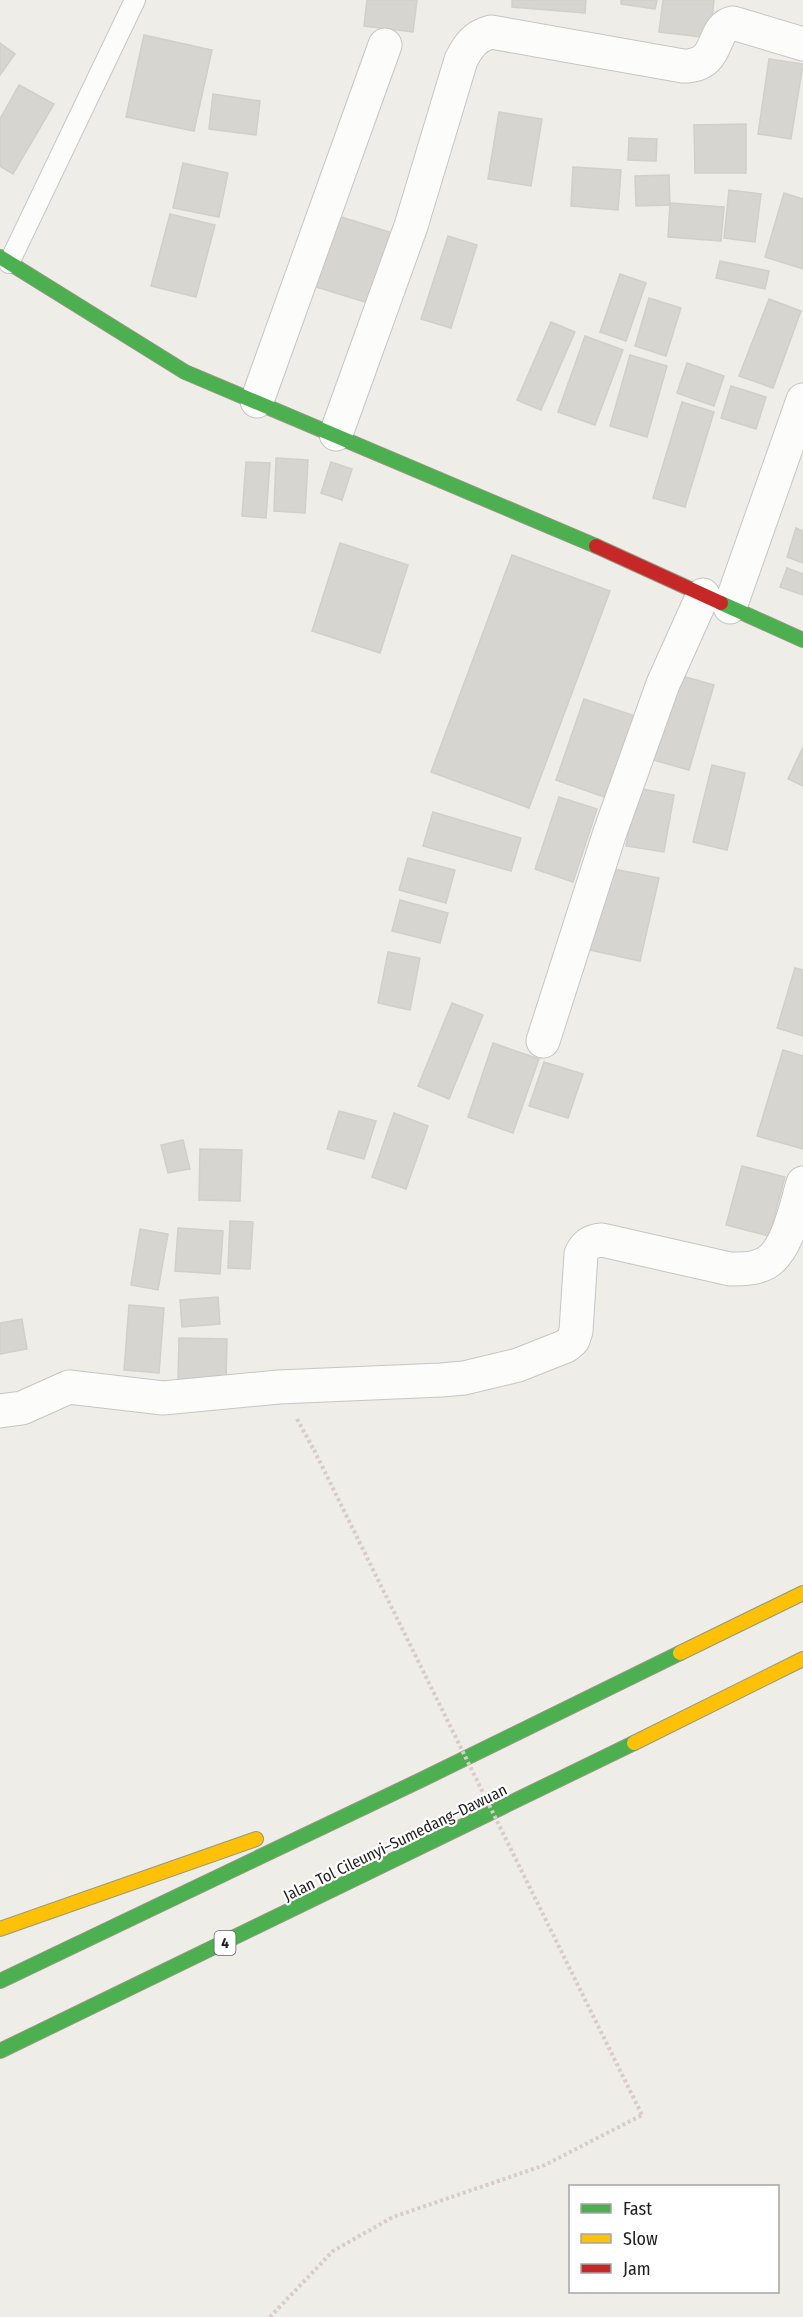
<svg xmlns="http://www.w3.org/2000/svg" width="803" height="2317" viewBox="0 0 803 2317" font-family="'Fira Sans Condensed',sans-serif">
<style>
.building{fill:#d7d5cf;stroke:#d1cfc9;stroke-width:1.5}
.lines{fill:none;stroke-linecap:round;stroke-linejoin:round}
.lane-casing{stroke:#c6c6c3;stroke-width:22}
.street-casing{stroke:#c6c6c3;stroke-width:35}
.fast-casing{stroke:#92997e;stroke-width:16}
.slow-casing{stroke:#92997e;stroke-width:16}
.jam-casing{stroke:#92997e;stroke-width:16}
.path{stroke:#d7ccc7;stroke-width:4;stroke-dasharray:3 3;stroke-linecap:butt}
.lane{stroke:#fcfcfb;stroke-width:20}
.street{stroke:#fcfcfb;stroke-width:33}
.fast{stroke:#4caf50;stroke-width:14}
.slow{stroke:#ffc107;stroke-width:14}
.jam{stroke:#c62828;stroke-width:14}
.path-bridge{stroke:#d7ccc7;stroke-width:4;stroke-dasharray:3 3;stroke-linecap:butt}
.labels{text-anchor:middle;stroke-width:4.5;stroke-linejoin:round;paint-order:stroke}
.shield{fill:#fff;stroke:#626262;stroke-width:1.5}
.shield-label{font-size:15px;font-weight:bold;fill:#1f1f1f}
.street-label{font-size:16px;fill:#1f1f1f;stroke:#fff}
</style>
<rect width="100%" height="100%" fill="#eeede7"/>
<!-- building -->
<path class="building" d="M367,0H417L413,32L364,26Z
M512,0H586L585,13L512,7Z
M621,0H657L655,9L621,4Z
M663,0H714L710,38L659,32Z
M144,35L212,50L194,131L126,117Z
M0,43L15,54L0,75Z
M769,59L803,64L791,139L758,134Z
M19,85L54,104L13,174L0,166V119Z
M213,94L260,101L256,135L209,129Z
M499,112L542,119L531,186L488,179Z
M746,124V173H695L694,125Z
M629,138L657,139L656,161L628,160Z
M183,163L228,173L219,217L173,208Z
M573,167L621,170L618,210L571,206Z
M669,175L670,205L636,206L635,176Z
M729,190L761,194L755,242L724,238Z
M784,193L803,199V269L765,257Z
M670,203L724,207L721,241L668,237Z
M170,214L215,225L196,297L151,286Z
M335,215L399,235L378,306L313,286Z
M448,236L477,245L451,328L421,319Z
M720,261L769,271L765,289L716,278Z
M620,274L646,283L626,341L600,332Z
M649,298L681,308L666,356L635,346Z
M769,299L801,311L773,388L739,376Z
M551,322L575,332L541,410L517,400Z
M585,336L623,350L595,425L558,412Z
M630,355L667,366L647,437L610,426Z
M687,363L724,376L714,406L677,393Z
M731,386L766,397L756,429L721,418Z
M682,402L714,412L685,507L653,498Z
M276,458L308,460L305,513L274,511Z
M246,462L270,463L266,518L242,516Z
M331,462L352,469L342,500L321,493Z
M796,528L803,531V563L787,557Z
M340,543L408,565L380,653L312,631Z
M512,555L610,591L529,808L431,772Z
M787,568L803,574V595L780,587Z
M675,674L714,685L689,770L650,759Z
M584,699L638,717L610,799L556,780Z
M803,747V786L788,779Z
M712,765L745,773L727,850L693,842Z
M637,788L674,795L664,852L626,846Z
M559,797L597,809L573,882L535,869Z
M433,812L521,838L511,871L423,846Z
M408,858L455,870L446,903L399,890Z
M604,867L659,878L640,961L585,949Z
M400,900L448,913L440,943L392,931Z
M388,952L420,958L410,1010L378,1003Z
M795,968L803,970V1036L777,1028Z
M452,1003L483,1015L449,1099L418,1086Z
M493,1043L539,1059L513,1133L468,1117Z
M783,1050L803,1056V1149L757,1136Z
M544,1062L583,1074L568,1118L529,1106Z
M339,1111L376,1121L364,1159L327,1149Z
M394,1113L428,1126L406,1189L372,1177Z
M183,1140L190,1169L168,1173L161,1145Z
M200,1149L242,1150L240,1201L199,1200Z
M742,1166L785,1177L769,1236L726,1225Z
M230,1221L253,1222L250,1269L228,1268Z
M178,1228L223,1231L220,1274L175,1271Z
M140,1229L168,1234L158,1290L131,1285Z
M218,1297L220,1324L182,1327L180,1300Z
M129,1305L164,1308L159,1373L124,1370Z
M22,1319L27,1349L0,1354V1323Z
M179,1338L227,1339L226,1382L178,1381Z"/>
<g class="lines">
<!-- lane casing -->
<g class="lane-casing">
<path id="lane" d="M9,263L135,0"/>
</g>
<!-- street casing -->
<g class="street-casing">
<path id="street" d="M257,401L385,45
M336,434L411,226L461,60C468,46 475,36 491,32L683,66C723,66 709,28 733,23L803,44
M730,607L803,400
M543,1041L609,835L663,684L703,595
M0,1411L22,1408L69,1387L163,1398L279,1387L441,1380L464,1378L518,1365L566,1346L573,1340L576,1331L581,1254C586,1244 591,1241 602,1240L730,1269C743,1269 755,1269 766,1263C788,1250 796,1206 803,1183"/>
</g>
<!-- fast casing -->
<g class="fast-casing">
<path id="fast" d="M0,257L185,372L596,546
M721,603L803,640
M0,1981L423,1779L680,1653
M0,2051L634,1743"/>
</g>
<!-- slow casing -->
<g class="slow-casing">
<path id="slow" d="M680,1653L803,1593
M634,1743L803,1659
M0,1929L256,1839"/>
</g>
<!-- jam casing -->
<g class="jam-casing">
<path id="jam" d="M596,546L721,603"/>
</g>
<!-- path -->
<path class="path" d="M297,1419L314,1450
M270,2317L333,2251L393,2217L545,2165L642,2115"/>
<!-- lane -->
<use href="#lane" class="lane"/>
<!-- street -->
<use href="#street" class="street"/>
<!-- fast -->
<use href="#fast" class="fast"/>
<!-- slow -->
<use href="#slow" class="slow"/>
<!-- jam -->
<use href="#jam" class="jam"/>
<!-- path-bridge -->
<path class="path-bridge" d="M314,1450L642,2115"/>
</g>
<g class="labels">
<!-- shield labels -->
<rect class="shield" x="214.5" y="1931" width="21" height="24" rx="4.5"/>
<g class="shield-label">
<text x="225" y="1948">4</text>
</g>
<!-- street labels -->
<g class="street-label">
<text transform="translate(395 1842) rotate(-26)" y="6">Jalan Tol Cileunyi–Sumedang–Dawuan</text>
</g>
</g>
<!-- legend -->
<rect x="569" y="2185" width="210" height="108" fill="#ffffff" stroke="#a5a5a5" stroke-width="1.5"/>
<rect x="581" y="2204" width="30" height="9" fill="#4caf50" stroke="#a5a5a5" stroke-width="1.5"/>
<text x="623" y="2215" font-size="18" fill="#1f1f1f">Fast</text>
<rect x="581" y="2234" width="30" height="9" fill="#ffc107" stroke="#a5a5a5" stroke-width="1.5"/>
<text x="623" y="2245" font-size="18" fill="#1f1f1f">Slow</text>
<rect x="581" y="2264" width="30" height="9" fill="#c62828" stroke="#a5a5a5" stroke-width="1.5"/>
<text x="623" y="2275" font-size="18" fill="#1f1f1f">Jam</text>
</svg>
